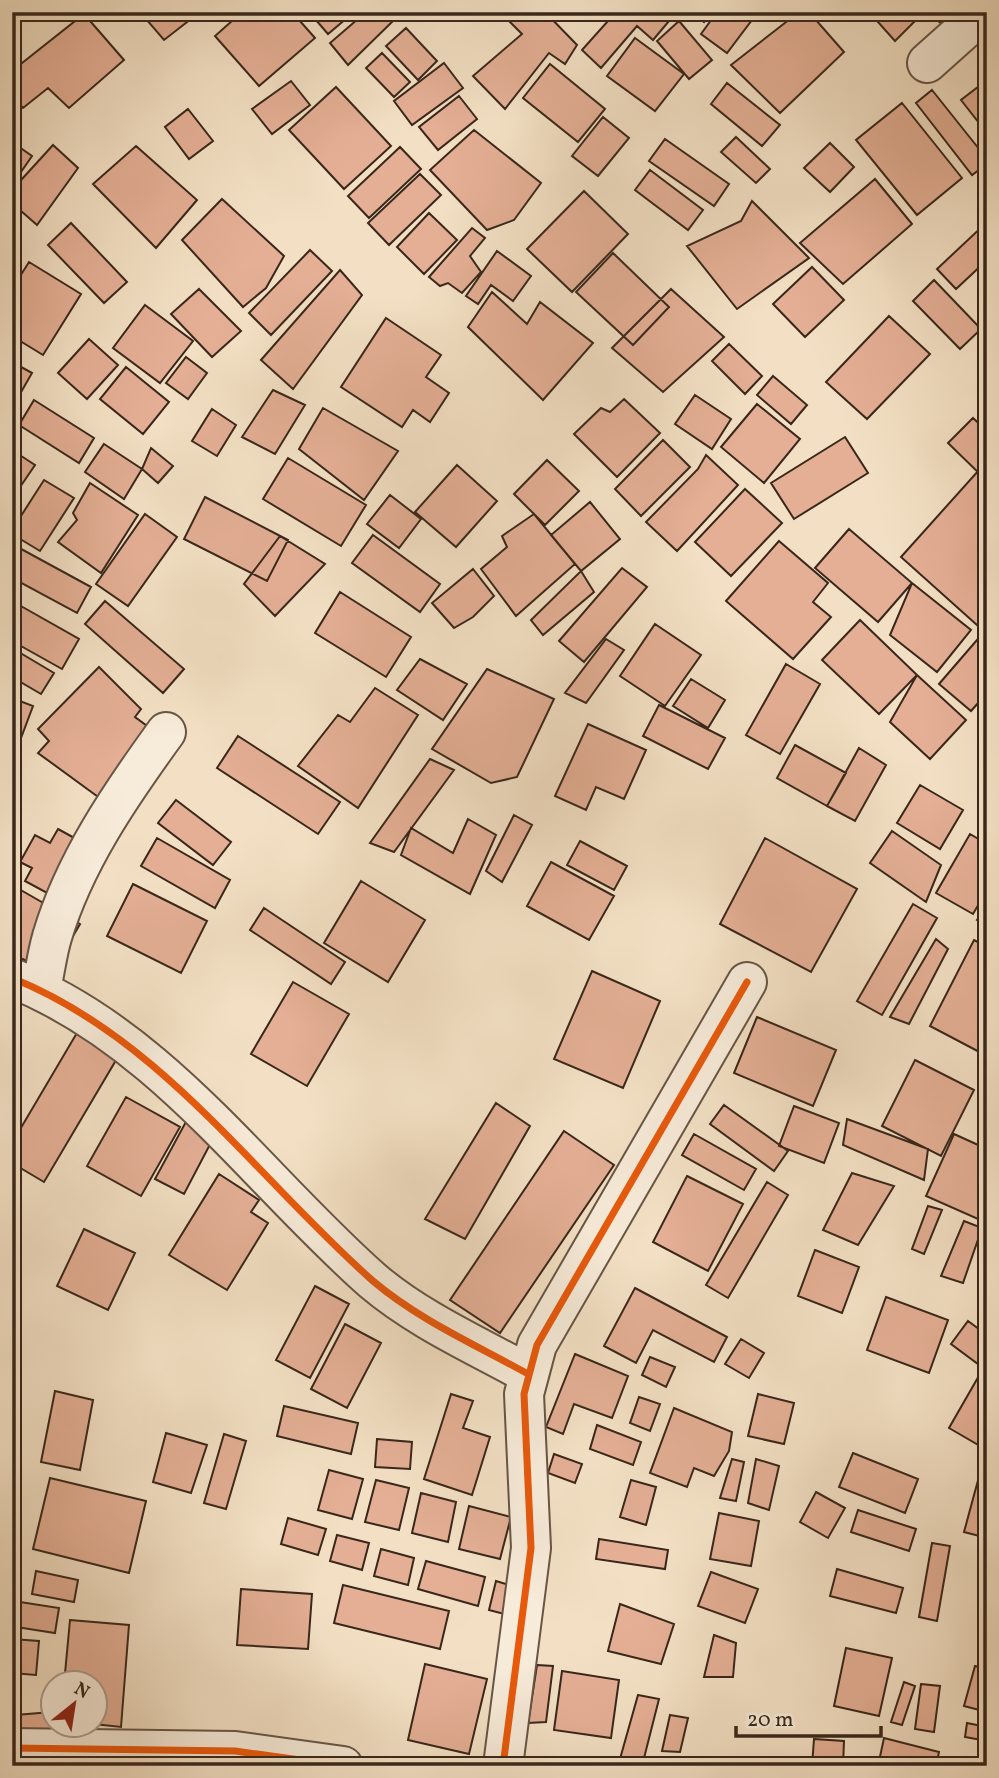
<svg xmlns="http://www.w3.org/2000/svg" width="999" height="1778" viewBox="0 0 999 1778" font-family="Vollkorn,serif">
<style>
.building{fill:#e4af95;stroke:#39271b;stroke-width:2}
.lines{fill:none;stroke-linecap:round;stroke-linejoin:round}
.street-casing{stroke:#685545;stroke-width:42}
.street{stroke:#f7ebd9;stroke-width:38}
.cycleway-casing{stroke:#f7ebd9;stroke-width:11}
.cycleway{stroke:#e8590c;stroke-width:7}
</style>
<rect width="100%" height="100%" fill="#f3e0c4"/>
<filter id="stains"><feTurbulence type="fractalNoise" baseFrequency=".00286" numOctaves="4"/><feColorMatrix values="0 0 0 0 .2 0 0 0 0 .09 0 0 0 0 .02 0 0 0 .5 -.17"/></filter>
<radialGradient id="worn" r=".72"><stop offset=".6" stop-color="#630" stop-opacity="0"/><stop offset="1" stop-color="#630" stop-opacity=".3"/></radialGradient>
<!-- building -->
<path class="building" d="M140,12H200L164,40Z
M242,12H292L315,38L259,86L215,36Z
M309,12H354L328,34Z
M366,12H386L394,20L348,65L330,43Z
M500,12H545L577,45L565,64L549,53L505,109L473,76L522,34Z
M616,12H659L669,21L653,40L637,26L601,68L582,50Z
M691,12H711L704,22Z
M717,12H758L727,53L701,34Z
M799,12H809L844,52L780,113L731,65Z
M869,12H914L919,17L895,41Z
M928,12H971L952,33Z
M84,14L124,60L69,108L48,88L23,108L12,96V71Z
M679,21L712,60L689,79L657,41Z
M406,28L437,61L418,80L386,46Z
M635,38L684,74L655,111L607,76Z
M382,53L410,82L394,97L366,68Z
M444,63L463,88L412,125L394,101Z
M550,64L605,109L578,142L523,98Z
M987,80V133L961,100Z
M291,81L310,105L272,134L252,109Z
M727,83L780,125L762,146L711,104Z
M336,87L391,146L344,189L289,130Z
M932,90L987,159V164L972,175L916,103Z
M459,96L477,119L438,150L419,127Z
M902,103L962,178L917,215L856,140Z
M188,109L213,141L189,159L165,127Z
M603,117L629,138L598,176L572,156Z
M474,130L541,183L514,220L487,230L430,170Z
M736,137L770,169L756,183L721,152Z
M665,139L729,184L714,206L649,161Z
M12,142L32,156L12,185Z
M830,143L854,167L830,192L804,168Z
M53,145L78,168L37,225L12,203V190Z
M136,146L197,200L156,248L93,184Z
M400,147L421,169L369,218L348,196Z
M650,170L703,210L688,230L635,190Z
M420,174L441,195L389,245L368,223Z
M875,179L912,224L843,284L800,243Z
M584,191L628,234L572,292L527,249Z
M222,199L284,256L266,288L243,307L182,240Z
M752,201L809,258L737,309L687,246L741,221Z
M429,213L457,240L424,274L397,247Z
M987,222V260L956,289L937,269Z
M71,223L127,282L104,303L48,245Z
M472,228L485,238L470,256L481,272L462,293L448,283L440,286L429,277Z
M310,250L332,271L271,335L249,313Z
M497,251L531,276L513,301L491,285L478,304L466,296Z
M613,253L669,307L633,345L576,292Z
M29,262L81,294L43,355L12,336V289Z
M812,267L844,300L805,337L773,304Z
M340,270L362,295L293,389L261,360Z
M934,280L981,329L960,349L913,301Z
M199,289L241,331L212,357L171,314Z
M671,289L724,337L663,392L612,348Z
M492,292L527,324L540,302L593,343L543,400L468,327Z
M145,305L193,341L160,383L113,348Z
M889,316L930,354L867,419L826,382Z
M386,318L441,355L426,377L449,393L430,422L413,410L402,427L341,387Z
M89,339L118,365L87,399L58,373Z
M729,344L762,376L745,394L712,361Z
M186,357L207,373L188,399L166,383Z
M12,362L32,373L12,408Z
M126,367L169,402L143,434L100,399Z
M773,376L807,405L791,424L757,395Z
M273,390L305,405L275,454L242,437Z
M695,395L731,419L712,449L675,424Z
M624,399L660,433L617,477L574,434L601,408L610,412Z
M34,400L94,438L79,463L19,425Z
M757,404L800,439L764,483L721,447Z
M323,408L398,451L364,500L299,449Z
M212,409L236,425L217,456L192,441Z
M973,418L987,431V481L948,443Z
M845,437L868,473L794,519L771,483Z
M663,440L690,467L641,516L615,489Z
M104,444L142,469L124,499L85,472Z
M151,448L173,466L158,483L142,469Z
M12,450L35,465L14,496L12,494Z
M706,455L738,485L677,551L646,522L698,469Z
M288,458L366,505L341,546L263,499Z
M547,460L579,491L545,525L514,494Z
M457,465L497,501L456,547L415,512Z
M979,470L987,479V634L901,557Z
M44,480L74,498L40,551L12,534V530Z
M90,483L138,515L101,573L58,542L77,520L73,513Z
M745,489L782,523L731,576L695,542Z
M390,495L421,519L399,548L367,524Z
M205,497L288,540L267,581L184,539Z
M590,502L620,539L581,571L551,535Z
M145,514L177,537L128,606L96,584Z
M534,514L575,564L516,616L481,569L507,547L502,536Z
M849,529L912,583L878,622L815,568Z
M373,535L440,584L420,612L352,563Z
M280,536L325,564L275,616L244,584Z
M779,541L828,583L813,602L831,617L793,659L726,601Z
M12,544L91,587L77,613L12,578Z
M622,568L647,587L584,662L559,641Z
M473,569L494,596L473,617L454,628L432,603Z
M581,571L594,592L543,635L531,620Z
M912,583L971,630L937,672L890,635Z
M340,592L411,637L386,677L315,633Z
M12,601L79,639L62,669L12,641Z
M105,601L184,669L163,693L85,624Z
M860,620L917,675L879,714L822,660Z
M655,624L701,655L665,706L620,676Z
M606,639L624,650L586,703L565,693Z
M977,640L987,649V693L971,711L939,684Z
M12,648L54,673L41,694L12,677Z
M420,659L467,684L443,720L397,690Z
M786,664L820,684L780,754L746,735Z
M99,667L141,709L135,717L162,737L105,802L38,753L49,741L38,729Z
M487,669L554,699L517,777L491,783L432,749Z
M917,675L966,720L930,759L890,722Z
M691,679L725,700L708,728L673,706Z
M375,688L418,715L358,808L298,766L338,715L350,722Z
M12,698L33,706L12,762Z
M659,705L725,738L708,769L643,736Z
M588,724L646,750L624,799L596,787L586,810L555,796Z
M238,736L340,802L318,834L217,768Z
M795,745L846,773L827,806L777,778Z
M859,748L886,765L855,821L827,806Z
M430,759L454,770L394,852L370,843Z
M920,785L963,810L940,849L897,823Z
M176,800L231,842L213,865L158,823Z
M514,815L532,825L502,882L486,871Z
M468,819L496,835L470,894L401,855L411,828L453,853Z
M58,829L89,846L60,900L25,881L32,868L20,862L35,835L50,843Z
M892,831L941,865L926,902L870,863Z
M970,834L987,844V890L973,914L936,893Z
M157,838L230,880L215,908L141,866Z
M765,838L857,889L811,972L720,924Z
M580,841L627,866L614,890L567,865Z
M551,862L614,896L589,940L527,906Z
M361,881L425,920L388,982L324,943Z
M133,884L207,921L181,973L107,936Z
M12,885L80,924L51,974L23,959L14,975L12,974Z
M913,904L937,918L882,1015L857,1001Z
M987,905V926L977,920Z
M264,908L345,962L331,984L250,930Z
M936,939L948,949L909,1024L890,1017Z
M974,940L987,947V1056L930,1026Z
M592,971L660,1001L623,1088L554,1059Z
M293,982L349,1014L307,1086L251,1054Z
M757,1017L836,1050L813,1106L734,1073Z
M81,1026L122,1050L44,1182L12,1163V1143Z
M915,1060L974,1090L941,1156L882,1126Z
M126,1097L180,1127L141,1196L87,1166Z
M496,1103L530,1126L465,1239L425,1219Z
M724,1105L788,1151L774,1171L710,1124Z
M794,1106L839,1123L824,1163L779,1146Z
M188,1118L216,1133L184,1194L155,1179Z
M847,1119L928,1149L924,1180L843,1145Z
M564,1131L614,1165L500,1333L450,1300Z
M694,1134L756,1169L744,1190L682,1155Z
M954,1134L987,1149V1223L926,1196Z
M852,1173L894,1186L858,1245L823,1230Z
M219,1174L259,1200L251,1212L268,1223L227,1290L169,1255Z
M687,1176L743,1204L708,1271L653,1242Z
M767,1182L788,1195L728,1298L706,1285Z
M928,1206L942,1210L924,1254L912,1249Z
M964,1221L982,1228L963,1283L941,1276Z
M84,1229L135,1253L108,1310L57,1286Z
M815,1250L859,1267L842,1313L798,1296Z
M315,1286L349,1304L310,1378L276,1360Z
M635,1288L727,1337L714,1362L653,1330L636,1363L604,1346Z
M886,1297L948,1320L929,1373L867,1350Z
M968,1321L987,1335V1360L982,1367L951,1344Z
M345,1324L381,1343L347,1408L311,1389Z
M741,1339L764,1353L749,1378L725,1364Z
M575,1354L628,1376L612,1418L574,1404L563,1434L546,1427Z
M650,1357L675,1367L666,1387L642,1375Z
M980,1374L987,1379V1450L949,1428Z
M55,1391L93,1400L80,1470L41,1462Z
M451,1394L473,1401L463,1428L490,1437L472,1495L424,1479Z
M758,1394L794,1403L784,1444L748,1436Z
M639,1397L660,1404L650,1431L630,1423Z
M284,1406L358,1423L351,1454L277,1436Z
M674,1408L732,1432L729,1451L714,1476L694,1468L687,1487L650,1473Z
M597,1425L641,1442L633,1465L590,1449Z
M166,1433L207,1445L191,1493L153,1482Z
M224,1434L246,1441L226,1509L204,1503Z
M377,1439L412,1442L410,1469L375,1467Z
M853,1453L918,1479L905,1513L839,1487Z
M554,1454L582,1464L575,1483L548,1473Z
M732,1459L744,1462L736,1501L720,1498Z
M756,1459L779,1466L769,1510L748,1503Z
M329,1470L363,1479L352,1519L318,1510Z
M980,1473L987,1475V1538L964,1532Z
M50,1478L146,1501L129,1573L33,1549Z
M376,1480L409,1488L399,1530L365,1522Z
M631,1480L656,1487L646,1525L620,1517Z
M816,1492L845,1508L828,1538L800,1522Z
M421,1493L456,1502L448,1542L412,1533Z
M469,1506L511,1517L500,1559L459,1549Z
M858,1510L916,1529L909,1551L851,1532Z
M719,1513L759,1521L751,1566L710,1559Z
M288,1518L326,1529L318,1555L281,1544Z
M337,1535L369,1543L362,1570L330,1561Z
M599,1539L668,1550L665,1569L596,1559Z
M932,1543L950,1546L937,1621L919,1617Z
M381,1549L414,1558L408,1585L374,1576Z
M426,1561L485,1577L478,1606L418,1589Z
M837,1569L903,1588L896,1613L830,1596Z
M36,1571L78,1580L74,1602L32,1594Z
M711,1572L758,1589L745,1623L698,1606Z
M496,1581L519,1588L512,1616L489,1610Z
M343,1585L449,1611L440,1649L334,1623Z
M241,1589L312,1594L308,1649L237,1645Z
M20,1602L59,1608L55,1633L16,1627Z
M620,1604L674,1624L661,1664L608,1651Z
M70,1620L129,1625L121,1727L94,1724V1684H64Z
M714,1635L736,1643L733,1677H704Z
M12,1639L39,1641L36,1675L12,1673Z
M846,1648L892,1658L879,1716L834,1706Z
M425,1664L487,1679L469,1754L408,1740Z
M537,1665L553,1666L546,1722L528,1723Z
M975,1666L987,1669V1712L964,1706Z
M562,1671L619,1680L611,1738L554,1730Z
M904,1682L915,1686L902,1725L891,1722Z
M921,1684L940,1686L934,1732L915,1729Z
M638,1695L659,1699L642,1766H618Z
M51,1712L53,1736L18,1738L16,1715Z
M670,1715L688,1718L680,1752L662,1751Z
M967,1723L987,1727V1741L965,1737Z
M884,1738L939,1752L936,1766H878Z
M814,1739L844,1741L843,1766H812Z"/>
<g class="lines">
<!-- street casing -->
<g class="street-casing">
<path id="street" d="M927,63L984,12
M12,978C162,1038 256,1178 373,1281C419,1320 476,1345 528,1374
M41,989C45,972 47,954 52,937C74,862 121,794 166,732
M12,1748L235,1751L343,1766
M503,1766L531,1548L524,1394L537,1345L747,982"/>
</g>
<!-- street -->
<use href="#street" class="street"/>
<!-- cycleway casing -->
<g class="cycleway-casing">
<path id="cycleway" d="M12,978C162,1038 256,1178 373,1281C419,1320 476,1345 528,1374
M12,1748L235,1751L343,1766
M503,1766L531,1548L524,1394L537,1345L747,982"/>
</g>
<!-- cycleway -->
<use href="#cycleway" class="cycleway"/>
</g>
<!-- margin -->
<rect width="999" height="1778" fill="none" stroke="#f3e0c4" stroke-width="42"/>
<rect x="14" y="14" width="971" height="1750" fill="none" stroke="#39271b" stroke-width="3.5"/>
<rect x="21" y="21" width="957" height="1736" fill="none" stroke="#39271b" stroke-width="2"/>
<!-- north arrow -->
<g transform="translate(74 1704) rotate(30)"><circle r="33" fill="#f7ebd9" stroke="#ab9d8d" stroke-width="2"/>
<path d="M0-5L12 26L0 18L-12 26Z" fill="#8f2418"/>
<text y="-10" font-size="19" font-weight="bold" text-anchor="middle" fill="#39271b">N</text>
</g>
<!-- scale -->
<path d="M736 1726v10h145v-10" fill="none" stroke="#39271b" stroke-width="3.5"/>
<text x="747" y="1726" font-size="21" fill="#39271b" stroke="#f7ebd9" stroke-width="5" paint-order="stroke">20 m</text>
<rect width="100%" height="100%" filter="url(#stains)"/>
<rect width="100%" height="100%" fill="url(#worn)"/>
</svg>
